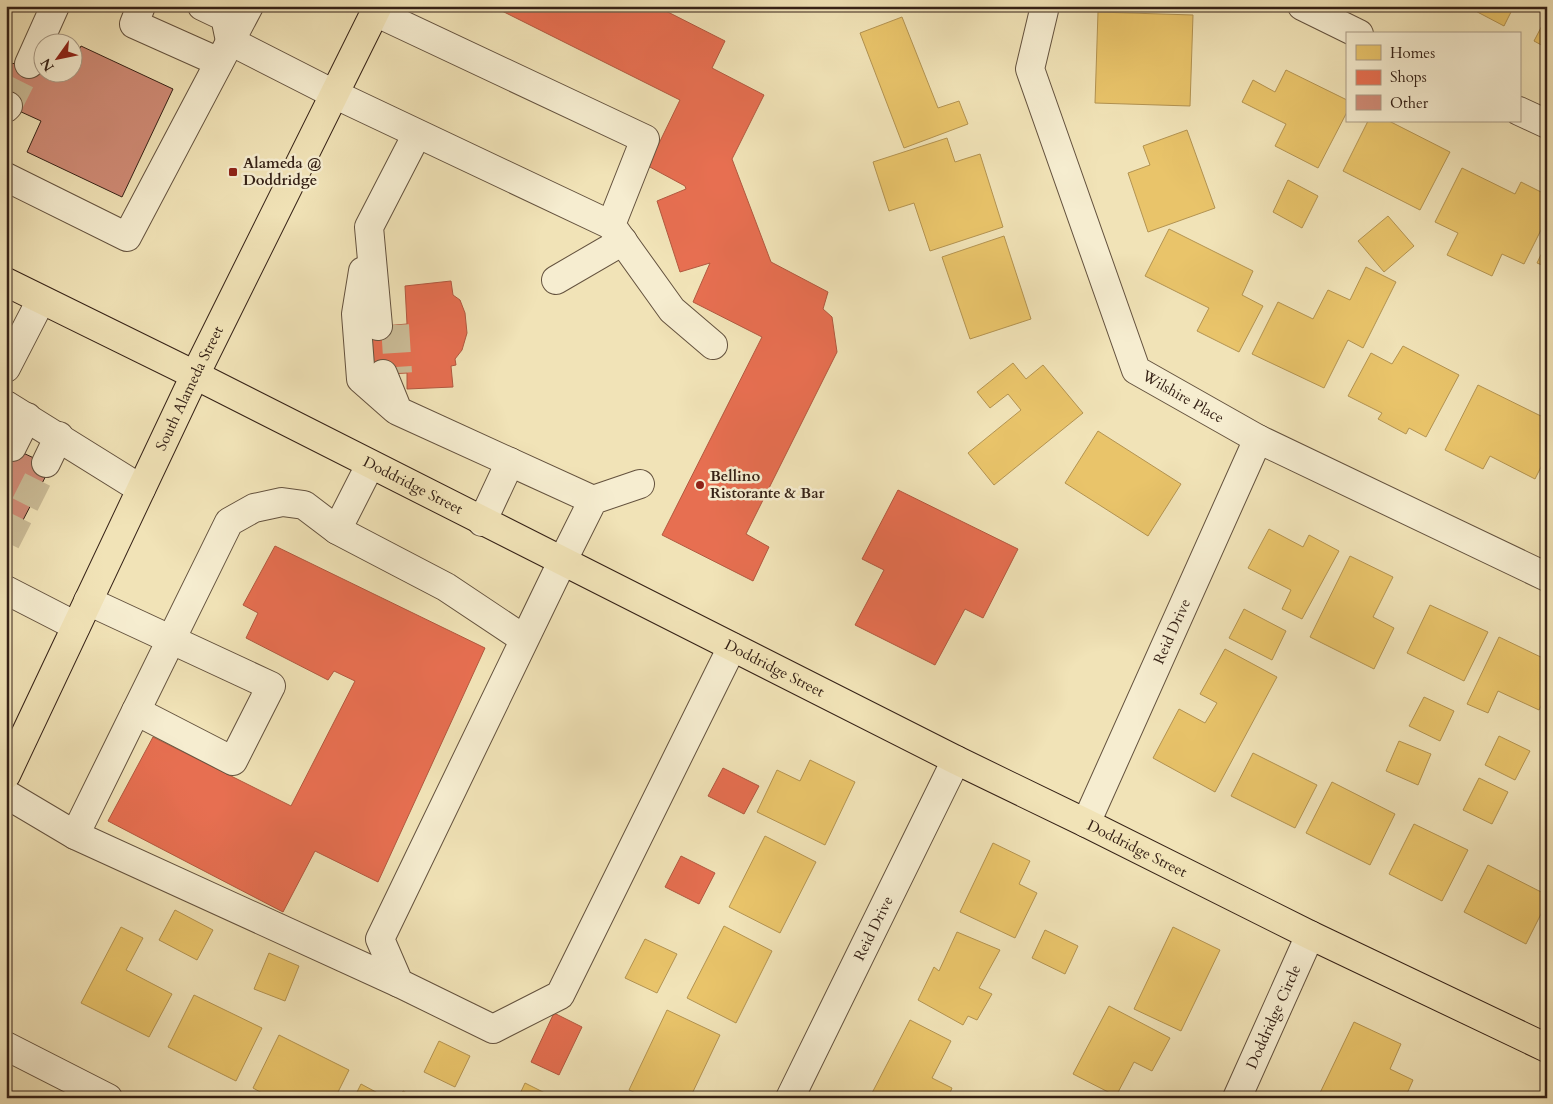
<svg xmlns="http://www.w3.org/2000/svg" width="1553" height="1104" viewBox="0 0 1553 1104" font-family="Cardo,serif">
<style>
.homes{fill:#e9c46a;stroke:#b39351}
.shops{fill:#e76f51;stroke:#b2583f}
.building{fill:#d08b76;stroke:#352116}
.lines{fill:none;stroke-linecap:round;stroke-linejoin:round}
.minor-tunnel{stroke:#cbbc97;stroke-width:28;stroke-dasharray:28 14;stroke-linecap:butt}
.minor-casing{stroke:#64523e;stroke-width:30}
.major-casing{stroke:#352116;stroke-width:30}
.minor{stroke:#f6edd0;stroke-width:28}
.major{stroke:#f1e3b7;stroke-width:28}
.poi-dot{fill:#8f2418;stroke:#f6edd0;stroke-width:2}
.labels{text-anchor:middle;stroke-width:5;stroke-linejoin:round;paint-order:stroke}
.poi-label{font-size:15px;font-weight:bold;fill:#352116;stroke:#f6edd0;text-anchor:start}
.street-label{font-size:15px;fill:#352116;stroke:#f6edd0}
</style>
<rect width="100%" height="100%" fill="#f1e3b7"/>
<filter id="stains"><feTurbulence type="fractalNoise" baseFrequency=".004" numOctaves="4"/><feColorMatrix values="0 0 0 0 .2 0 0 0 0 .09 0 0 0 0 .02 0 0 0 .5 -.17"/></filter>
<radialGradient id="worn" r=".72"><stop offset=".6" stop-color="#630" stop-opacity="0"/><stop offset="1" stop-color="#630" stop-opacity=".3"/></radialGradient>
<!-- homes -->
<path class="homes" d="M1466,6H1514L1504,26Z
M1098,12L1193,15L1190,106L1095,103Z
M1547,16V48L1534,41Z
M902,17L938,108L959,101L968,124L904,148L860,33Z
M1286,70L1347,100V112L1318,168L1275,146L1286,124L1242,102L1253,80L1275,92Z
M1368,121H1389L1450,152L1420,210L1343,171Z
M1187,130L1215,208L1148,232L1128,173L1150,165L1143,146Z
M947,138L955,162L980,154L1003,227L930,251L914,203L889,211L873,162Z
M1462,168L1515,194L1521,182L1547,195V218L1524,264L1502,254L1492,276L1447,255L1458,233L1435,222Z
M1288,180L1318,196L1302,228L1273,212Z
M1388,216L1414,246L1384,272L1358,241Z
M1169,229L1253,271L1242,295L1263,306L1239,352L1197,331L1209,308L1145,276Z
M1004,236L1031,319L970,339L942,257Z
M1547,242V267L1537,263Z
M1366,267L1396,282L1363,348L1348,340L1324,388L1252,354L1278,302L1313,319L1328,290L1350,300Z
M1403,346L1459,375L1426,437L1409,428L1406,434L1378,419L1382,413L1348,396L1371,353L1392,364Z
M1013,363L1026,379L1043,365L1083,413L994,485L968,453L1021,410L1008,394L990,408L977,392Z
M1478,385L1547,419V455L1535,479L1490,456L1483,469L1445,450Z
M1098,431L1181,484L1148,536L1065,483Z
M1547,486V499L1542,497Z
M1269,529L1303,547L1309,535L1339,551L1302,619L1282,609L1291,590L1248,568Z
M1350,556L1393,577L1373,617L1394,628L1374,669L1310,637Z
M1430,605L1488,632L1464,681L1407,653Z
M1244,609L1286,631L1272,660L1229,638Z
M1499,637L1547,660V694L1539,710L1498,691L1488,713L1467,704Z
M1225,649L1277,677L1215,792L1153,758L1179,709L1205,723L1217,703L1200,694Z
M1424,697L1454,711L1440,741L1409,726Z
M1499,736L1530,751L1515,780L1485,765Z
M1399,741L1431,754L1418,785L1386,771Z
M1253,753L1317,785L1295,828L1231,796Z
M810,760L855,782L825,845L757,812L777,770L800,781Z
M1479,778L1508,792L1492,824L1463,810Z
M1332,782L1395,814L1370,865L1306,833Z
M1414,824L1468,850L1442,901L1389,874Z
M765,836L816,862L780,933L729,907Z
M993,843L1030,861L1019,884L1037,893L1015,938L960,912Z
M1488,865L1547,895V902L1526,944L1464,912Z
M175,910L213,930L197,960L159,940Z
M724,926L772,951L736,1023L687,998Z
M121,927L143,938L126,970L172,994L149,1037L81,1003Z
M1173,927L1220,950L1181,1031L1134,1009Z
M1045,930L1078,946L1065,974L1032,958Z
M957,932L1000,950L979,988L992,994L977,1020L968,1016L963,1025L918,1000L934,967L939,971Z
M645,939L677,954L657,993L625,978Z
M269,953L299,966L285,1001L254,989Z
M194,995L262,1028L236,1081L168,1047Z
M1109,1006L1170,1038L1152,1071L1134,1062L1116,1096L1073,1074Z
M667,1010L720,1035L690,1098H647L629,1090Z
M910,1020L951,1041L932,1078L952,1088L948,1098H881L872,1093Z
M1354,1022L1401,1044L1390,1069L1413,1080L1405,1098H1325L1319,1095Z
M279,1035L349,1070L335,1098H271L253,1088Z
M439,1041L470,1056L455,1087L424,1072Z
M525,1083L555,1098H518Z
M361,1084L387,1098H354Z
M403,1091L416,1098H400Z
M1511,1093L1520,1098H1508Z"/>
<!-- shops -->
<path class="shops" d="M492,6H656L725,41L712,68L764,95L732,159L771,262L828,292L823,309L832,317L837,352L746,534L769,547L753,581L662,535L762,337L693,302L710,263L680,272L657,201L686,189L685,186L648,166L680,100Z
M451,281L453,295L460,300L465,313L467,333L462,350L455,359L456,365L451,366L453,387L407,389V373L365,375L361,328L407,324L405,286Z
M898,490L1018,549L983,618L965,609L935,665L855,625L884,570L862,559Z
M275,546L485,648L378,882L315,851L283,912L108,821L153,737L291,806L355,681L334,671L328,680L246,638L258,613L243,605Z
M723,768L759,786L744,814L708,796Z
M681,856L715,873L699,904L665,887Z
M554,1013L582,1027L559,1075L531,1062Z"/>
<!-- building -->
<path class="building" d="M81,46L173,89L122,197L27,152L41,121L6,105V63L38,65L42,67V72H54L65,78L68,72H72V63Z
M6,445L51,466L6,553Z"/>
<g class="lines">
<!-- minor-tunnel -->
<path class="minor-tunnel" d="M8,106L29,64
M395,325L398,373
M6,542L46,463"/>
<!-- minor casing -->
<g class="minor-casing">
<g id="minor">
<path d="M141,6L134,24L219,62"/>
<path d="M202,6L225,17L230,41L334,94L611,225"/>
<path id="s1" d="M1045,6L1030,69L1136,370L1258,439L1547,577"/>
<path d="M1302,6L1359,34"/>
<path d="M375,12L645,139L611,225L672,310L713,345"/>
<path d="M29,64L55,6"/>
<path d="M6,108L8,106"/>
<path d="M1519,111L1547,124"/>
<path d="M6,177L127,237L249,6"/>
<path d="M363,271L356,314L361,379L395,409"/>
<path d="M556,280L623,241"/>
<path d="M378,326L369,227L417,134"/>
<path d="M6,368L41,300"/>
<path d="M383,374L398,411L593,500"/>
<path d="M6,405L141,489"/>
<path d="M12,447L27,417"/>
<path d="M46,463L59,436"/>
<path d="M370,465L337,530L446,587L524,639"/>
<path d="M640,484L593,500L562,562L380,939L399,983L493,1029L560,995L732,647"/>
<path d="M482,522L510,462"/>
<path d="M6,590L76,626"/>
<path d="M88,601L271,686L233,761L136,711"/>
<path d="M6,794L75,835L399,983"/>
<path id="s2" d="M1086,823L1258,439"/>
<path d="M75,835L229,522L254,508L282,502L304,505L337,530"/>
<path d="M6,1046L108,1098"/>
<path id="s3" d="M790,1098L956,760"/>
<path id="s4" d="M1237,1098L1310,935"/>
</g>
</g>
<!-- major casing -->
<g class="major-casing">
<g id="major">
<path id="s5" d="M6,282L195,375L956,760L1086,823L1310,935L1547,1048"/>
<path id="s6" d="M6,775L195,375L378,6"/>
</g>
</g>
<!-- minor -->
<use href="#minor" class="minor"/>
<!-- major -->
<use href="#major" class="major"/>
</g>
<!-- markers -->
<g class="poi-dot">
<rect x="228" y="167" width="10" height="10" rx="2.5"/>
<circle cx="700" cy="485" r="5"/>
</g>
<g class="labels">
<!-- poi labels -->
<g class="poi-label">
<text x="243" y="168">Alameda @<tspan x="243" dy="17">Doddridge</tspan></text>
<text x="710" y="481">Bellino<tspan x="710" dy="17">Ristorante &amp; Bar</tspan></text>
</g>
<!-- street labels -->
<g class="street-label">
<text dy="5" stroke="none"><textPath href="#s6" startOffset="428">South Alameda Street</textPath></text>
<text dy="5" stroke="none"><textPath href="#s1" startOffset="438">Wilshire Place</textPath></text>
<text dy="5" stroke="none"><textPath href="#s5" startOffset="455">Doddridge Street</textPath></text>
<text dy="5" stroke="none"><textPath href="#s2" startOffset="210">Reid Drive</textPath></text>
<text dy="5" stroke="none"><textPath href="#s5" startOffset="860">Doddridge Street</textPath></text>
<text dy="5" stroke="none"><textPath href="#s5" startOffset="1265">Doddridge Street</textPath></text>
<text dy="5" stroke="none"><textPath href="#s3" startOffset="189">Reid Drive</textPath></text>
<text dy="5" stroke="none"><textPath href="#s4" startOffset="89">Doddridge Circle</textPath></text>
</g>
</g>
<!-- margin -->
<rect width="1553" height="1104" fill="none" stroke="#f1e3b7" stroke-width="25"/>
<rect x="8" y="8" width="1538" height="1089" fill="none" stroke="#352116" stroke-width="2.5"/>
<rect x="12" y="12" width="1528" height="1079" fill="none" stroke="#352116"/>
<!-- legend -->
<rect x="1346" y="32" width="175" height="90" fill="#f6edd0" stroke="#a99b86"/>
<rect x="1356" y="45" width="25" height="15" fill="#e9c46a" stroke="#a99b86"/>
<text x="1390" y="58" font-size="15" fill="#352116">Homes</text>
<rect x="1356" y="70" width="25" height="15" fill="#e76f51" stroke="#a99b86"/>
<text x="1390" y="82" font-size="15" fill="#352116">Shops</text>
<rect x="1356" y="95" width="25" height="15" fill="#d08b76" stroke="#a99b86"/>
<text x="1390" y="108" font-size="15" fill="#352116">Other</text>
<!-- north arrow -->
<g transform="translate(58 58) rotate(237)"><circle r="24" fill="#f6edd0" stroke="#a99b86"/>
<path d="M0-4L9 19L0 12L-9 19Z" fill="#8f2418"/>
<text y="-8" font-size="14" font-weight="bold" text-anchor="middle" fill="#352116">N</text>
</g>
<rect width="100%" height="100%" filter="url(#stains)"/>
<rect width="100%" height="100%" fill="url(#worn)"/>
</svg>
